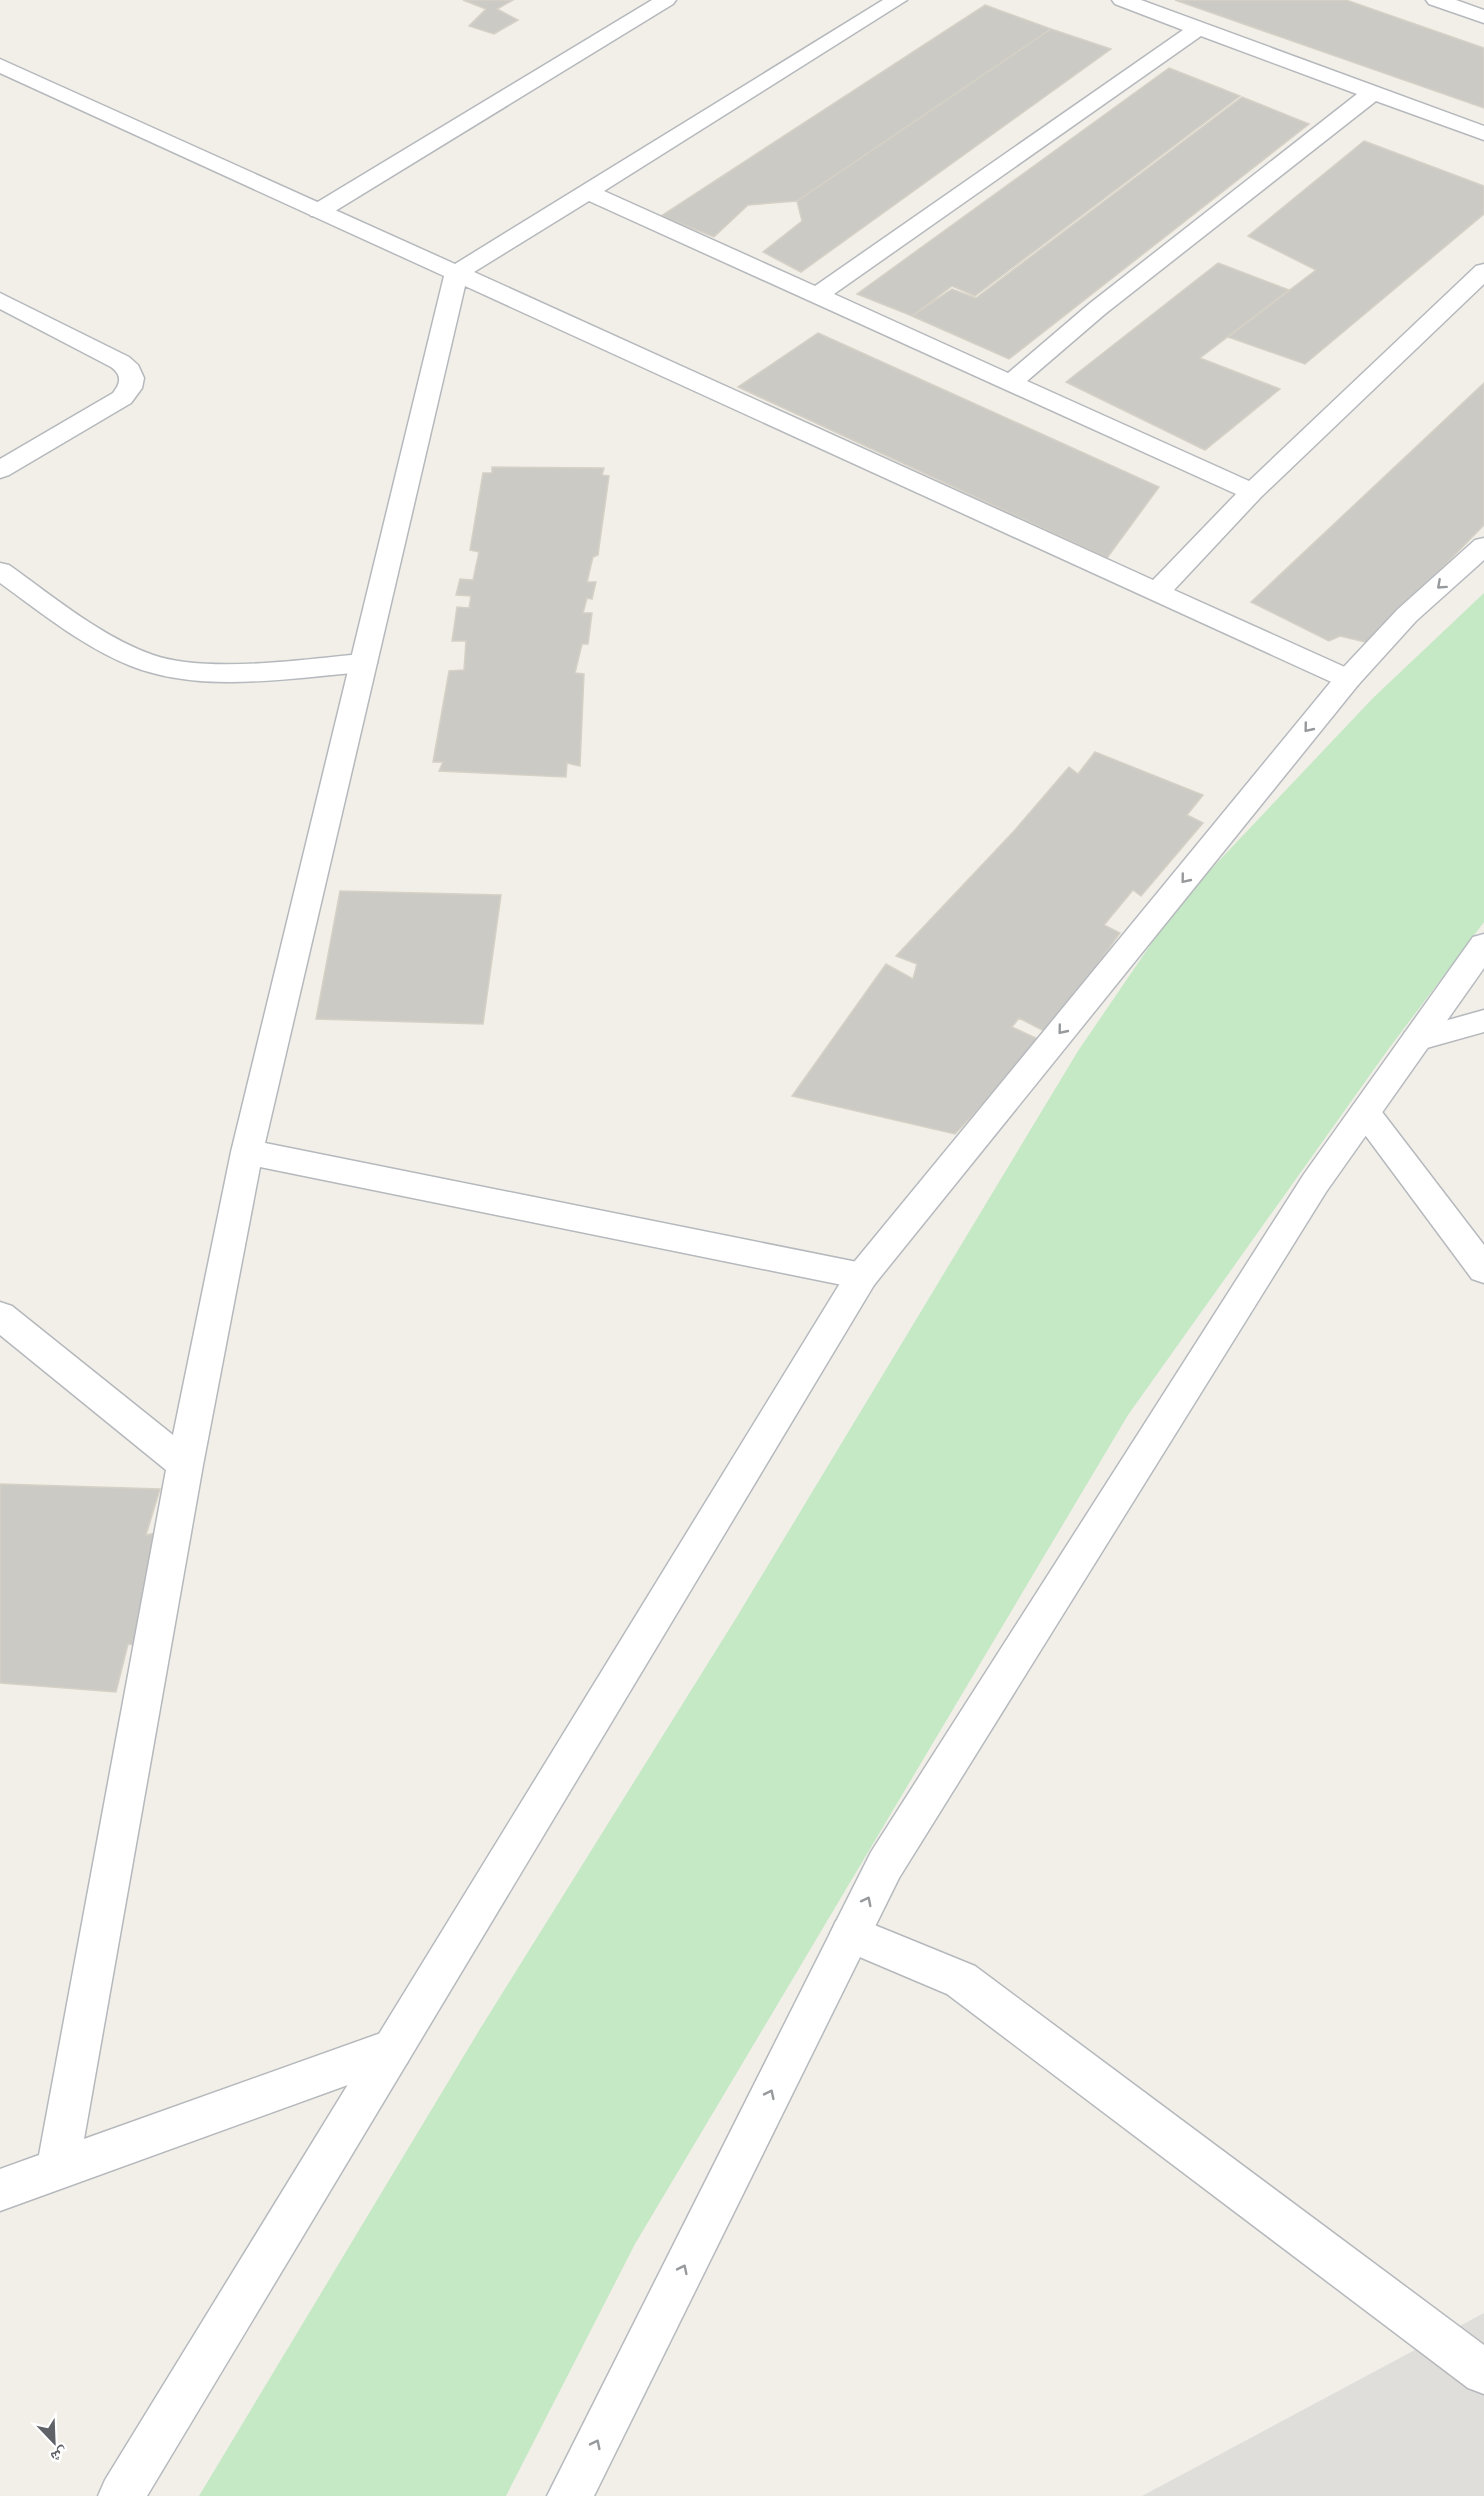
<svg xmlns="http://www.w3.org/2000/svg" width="1484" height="2496" viewBox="0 0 1484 2496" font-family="Lato,'Noto Naskh Arabic',sans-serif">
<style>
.industrial{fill:#e0deda}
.green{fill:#c5e8c5}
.building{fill:#cccac5;stroke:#d6d1c6;stroke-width:1.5}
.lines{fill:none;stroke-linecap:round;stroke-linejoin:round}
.lane-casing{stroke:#b5b8bc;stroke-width:3}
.street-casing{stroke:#b5b8bc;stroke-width:3}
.secondary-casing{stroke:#b6babf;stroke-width:3}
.lane{fill:#fff;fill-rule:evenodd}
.street{fill:#fff;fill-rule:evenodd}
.secondary{fill:#fff;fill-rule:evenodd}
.oneway{stroke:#979a9d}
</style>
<rect width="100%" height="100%" fill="#f1efe8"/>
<!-- industrial -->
<path class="industrial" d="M1484,2313V2496H1142Z"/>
<!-- green -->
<path class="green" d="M1484,593V922L1387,1051L1128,1415L635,2244L506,2496H199L480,2029L738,1615L1078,1051L1179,903L1373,698Z"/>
<!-- building -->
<path class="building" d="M463,0H513L497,9L518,20L494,34L469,26L486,9Z
M1175,0H1346L1484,48V108Z
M985,5L1051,29L797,201L748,205L714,237L661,216Z
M1051,29L1111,49L801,272L763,252L802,221L797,201Z
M1169,68L1240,96L975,296L952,286L912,316L857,294Z
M1242,97L1309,124L1009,359L912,316L952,289L976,298Z
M1364,141L1484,186V214L1305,364L1228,337L1316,270L1248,236Z
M1218,263L1289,290L1200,358L1280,389L1205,450L1066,382Z
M818,333L1159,487L1107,558L738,387Z
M1484,383V525L1369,643L1340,636L1329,641L1251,602Z
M492,467L604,468L602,475L609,476L598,555L593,557L587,582H596L592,599L587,598L583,613H592L588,644H582L575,673L584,674L580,766L567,763L566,777L439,771L443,762H433L449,671L464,670L466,641H452L457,607L469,608L471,596L456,595L460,579L473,580L479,552L470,550L483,473H492Z
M1095,752L1203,795L1187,815L1203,823L1141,896L1133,890L1104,925L1120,933L1048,1033L1019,1018L1012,1027L1042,1041L955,1134L792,1096L886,964L913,979L917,964L896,956L1014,831L1069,767L1078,774Z
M340,891L501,895L483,1024L316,1019Z
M0,1484L160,1489L146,1535L161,1532L141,1646L128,1644L116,1692L0,1683Z"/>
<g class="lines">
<!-- lane casing -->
<g class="lane-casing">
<path id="lane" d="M652,0H676L673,4L327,216H311L308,211L311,206Z
M0,563L9,565C54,597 100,636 153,655C209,674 303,659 363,654L373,657L377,663L373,669L363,672C289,678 202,694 131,666C83,647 42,613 0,583Z"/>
</g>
<!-- street casing -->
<g class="street-casing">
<path id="street" d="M883,0H907L604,191L815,286L1183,30L1115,4L1112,0H1141L1484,126V140L1376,101L1105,314L1027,381L1249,481L1476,266L1484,264V284L1261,497L1174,590L1358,673L1362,679L1358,685L1348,688L1338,685L465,286L265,1143L862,1263L874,1267L879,1276L874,1285L862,1289L260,1167L203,1465L84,2139L392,2029L407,2035L413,2049L407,2063L392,2069L0,2211V2169L39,2155L166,1470L0,1335V1302L12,1306L173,1435L231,1152L444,276L0,73V59L455,264ZM1201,36L1357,94L1089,304L1008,373L834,294ZM589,201L1236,494L1153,580L474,272Z
M1426,0H1456L1484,10V23L1429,4Z
M0,293L129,357L138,365L144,378L142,388L131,403L9,475L0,478V459L113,393C121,383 122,375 111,367L0,309Z
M1484,1010V1032L1416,1051L1405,1048L1401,1040L1405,1032Z
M1365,1100L1376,1104L1484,1245V1283L1472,1279L1354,1120L1349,1112L1354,1104Z
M850,1915L975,1966L1484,2345V2394L1468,2388L947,1994L836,1947L830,1934L836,1921Z"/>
</g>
<!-- secondary casing -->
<g class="secondary-casing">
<path id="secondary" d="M1484,538V560L1416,621L1358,685L874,1285L147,2496H98L105,2480L850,1267L1338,673L1398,609L1475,540Z
M1484,934V968L1326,1192L899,1878L594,2496H547L871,1852L1304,1174L1473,937Z"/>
</g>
<!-- lane -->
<use href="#lane" class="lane"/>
<!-- street -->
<use href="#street" class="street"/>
<!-- secondary -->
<use href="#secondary" class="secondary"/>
</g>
<!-- one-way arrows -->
<defs><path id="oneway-chevron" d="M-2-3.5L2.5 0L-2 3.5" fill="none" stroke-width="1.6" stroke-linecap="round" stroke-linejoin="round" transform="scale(1.5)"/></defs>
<g class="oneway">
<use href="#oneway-chevron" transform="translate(1441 585) rotate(138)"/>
<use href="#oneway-chevron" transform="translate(1308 728) rotate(129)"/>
<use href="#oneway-chevron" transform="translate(1185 879) rotate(129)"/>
<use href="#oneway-chevron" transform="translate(1062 1030) rotate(129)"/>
<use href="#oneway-chevron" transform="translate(867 1901) rotate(-63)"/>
<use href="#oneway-chevron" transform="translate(770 2094) rotate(-64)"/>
<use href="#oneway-chevron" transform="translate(683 2269) rotate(-64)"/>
<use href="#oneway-chevron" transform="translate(596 2444) rotate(-64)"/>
</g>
<!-- north arrow -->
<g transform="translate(54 2442) rotate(157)" stroke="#ffffff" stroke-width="4.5" paint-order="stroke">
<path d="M0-4.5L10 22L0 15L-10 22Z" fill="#5f6368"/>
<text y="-9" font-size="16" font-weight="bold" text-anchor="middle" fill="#5f6368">ش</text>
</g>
</svg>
